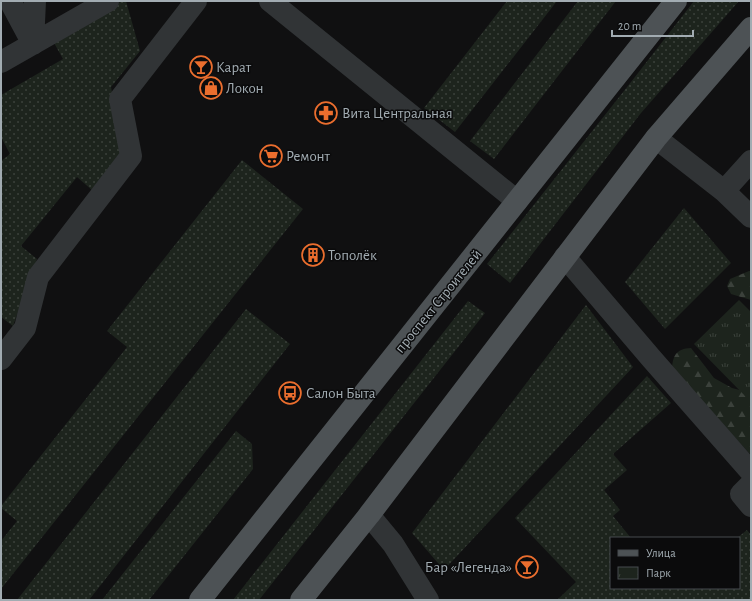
<svg xmlns="http://www.w3.org/2000/svg" width="752" height="601" viewBox="0 0 752 601" font-family="'Alegreya Sans',sans-serif">
<style>
.grass{fill:url(#grass-dots)}
.forest{fill:url(#forest-firs)}
.park{fill:url(#park-tufts)}
.lines{fill:none;stroke-linecap:round;stroke-linejoin:round}
.minor{stroke:#313436;stroke-width:22}
.major{stroke:#4d5255;stroke-width:22}
.labels{text-anchor:middle;stroke-width:3;stroke-linejoin:round;paint-order:stroke}
.poi-label{font-size:15px;fill:#a2acb2;stroke:#0b0b0c;text-anchor:start}
.street-label{font-size:15px;fill:#a2acb2;stroke:#0b0b0c}
</style>
<defs>
<pattern id="grass-dots" width="8" height="8" patternUnits="userSpaceOnUse"><rect width="8" height="8" fill="#1d241d"/><path d="M2 2h.1M6 6h.1" fill="none" stroke="#3b413b" stroke-width="1.8" stroke-linecap="round"/></pattern>
<pattern id="forest-firs" width="22" height="20" patternUnits="userSpaceOnUse"><rect width="22" height="20" fill="#1d241d"/><path d="M5 1l3.5 6h-7zM16 11l3.5 6h-7z" fill="#3b413b"/></pattern>
<pattern id="park-tufts" width="24" height="20" patternUnits="userSpaceOnUse"><rect width="24" height="20" fill="#1d241d"/><path d="M3 7l-1-3M5 7V3M7 7l1-3M15 17l-1-3M17 17v-4M19 17l1-3" fill="none" stroke="#3b413b"/></pattern>
</defs>
<rect width="100%" height="100%" fill="#101011"/>
<!-- grass -->
<path class="grass" d="M122,1H126L140,51L111,87L124,153L93,191L77,177L21,246L37,259L13,326L1,317V161L10,154L1,137V95L63,59L53,41Z
M507,1H557L455,132L424,108Z
M578,1H616L494,159L470,141Z
M694,1H739L641,113L510,283L487,264L631,82Z
M242,160L303,209L1,589V541L17,521L1,508V506L127,347L107,331Z
M684,208L731,263L665,329L625,282Z
M468,301L485,313L259,600H233Z
M586,305L633,367L444,570L412,533Z
M246,309L290,344L89,600H17Z
M647,376L671,403L613,454L627,470L604,490L620,510L613,516L631,538H611V588H739V538H737L747,530L751,535V600H557L576,582L515,518Z
M236,431L252,444L253,469L149,600H102Z"/>
<!-- forest -->
<path class="forest" d="M749,271H751V300L731,294L727,286L730,279Z
M691,348L714,378L732,388L751,393V455L672,369C673,355 676,349 691,348Z"/>
<!-- park -->
<path class="park" d="M739,300L751,312V402L694,344Z"/>
<g class="lines">
<!-- minor -->
<path class="minor" d="M10,1L33,44
M270,1L517,201
M33,44L35,1
M1,62L108,1
M656,138L724,191L751,217
M724,191L751,161
M565,257L651,358L751,472
M1,359L25,328L38,277L131,156L120,99L196,1
M751,484L741,494L751,506
M369,515L393,544L428,600"/>
<!-- major -->
<path class="major" d="M200,600L676,1
M301,600L369,515L656,138L751,28"/>
</g>
<!-- icons -->
<defs>
<g id="bar-ring" transform="scale(1.15)"><circle r="9.5" fill="#0b0b0c" stroke="#eb6e2e" stroke-width="1.5"/><path d="M-6-5H6L.8 .8V4.5H3.5V6h-7V4.5H-.8V.8Z" fill="#eb6e2e"/></g>
<g id="shop-ring" transform="scale(1.15)"><circle r="9.5" fill="#0b0b0c" stroke="#eb6e2e" stroke-width="1.5"/><path d="M-5-2.5h2.3a2.7 3.5 0 0 1 5.4 0H5L5.5 6h-11ZM-1.5-2.5h3a1.5 2.3 0 0 0-3 0Z" fill="#eb6e2e"/></g>
<g id="pharmacy-ring" transform="scale(1.15)"><circle r="9.5" fill="#0b0b0c" stroke="#eb6e2e" stroke-width="1.5"/><path d="M-2-6h4v4h4v4h-4v4h-4v-4h-4v-4h4Z" fill="#eb6e2e"/></g>
<g id="supermarket-ring" transform="scale(1.15)"><circle r="9.5" fill="#0b0b0c" stroke="#eb6e2e" stroke-width="1.5"/><path d="M-6-5.5h2.5l.6 2H6L4.5 2H-2.5L-4.4-4H-6ZM-1.5 3.2a1.3 1.3 0 1 0 .1 0ZM3 3.2a1.3 1.3 0 1 0 .1 0Z" fill="#eb6e2e"/></g>
<g id="building-ring" transform="scale(1.15)"><circle r="9.5" fill="#0b0b0c" stroke="#eb6e2e" stroke-width="1.5"/><path d="M-4-6H4V6H1V3H-1V6H-4ZM-2.5-4.3h1.7v1.8h-1.7ZM.8-4.3h1.7v1.8H.8ZM-2.5-1h1.7V.8h-1.7ZM.8-1h1.7V.8H.8Z" fill="#eb6e2e"/></g>
<g id="bus-ring" transform="scale(1.15)"><circle r="9.5" fill="#0b0b0c" stroke="#eb6e2e" stroke-width="1.5"/><path d="M-5-6H5V4H4V6H2V4H-2V6H-4V4H-5ZM-3.5-4V0h7V-4ZM-3.5 1.2v1.5H-2V1.2ZM2 1.2v1.5H3.5V1.2Z" fill="#eb6e2e"/></g>
</defs>
<g fill-rule="evenodd">
<use href="#bar-ring" x="201" y="67"/>
<use href="#shop-ring" x="211" y="88"/>
<use href="#pharmacy-ring" x="326" y="113"/>
<use href="#supermarket-ring" x="271" y="156"/>
<use href="#building-ring" x="313" y="255"/>
<use href="#bus-ring" x="290" y="393"/>
<use href="#bar-ring" x="527" y="567"/>
</g>
<g class="labels">
<!-- poi labels -->
<g class="poi-label">
<text x="216" y="72">Карат</text>
<text x="226" y="93">Локон</text>
<text x="342" y="118">Вита Центральная</text>
<text x="286" y="161">Ремонт</text>
<text x="328" y="260">Тополёк</text>
<text x="306" y="398">Салон Быта</text>
<text x="512" y="572" text-anchor="end">Бар «Легенда»</text>
</g>
<!-- street labels -->
<g class="street-label">
<text transform="translate(438 301) rotate(-51)" y="5">проспект Строителей</text>
</g>
</g>
<!-- border -->
<rect width="752" height="601" fill="none" stroke="#a2acb2" stroke-width="4"/>
<!-- legend -->
<rect x="610" y="537" width="130" height="52" fill="#0b0b0c" stroke="#474b4e"/>
<rect x="618" y="550" width="20" height="6" fill="#4d5255" stroke="#474b4e"/>
<text x="646" y="557" font-size="12" fill="#a2acb2">Улица</text>
<rect x="618" y="567" width="20" height="12" fill="url(#park-tufts)" stroke="#474b4e"/>
<text x="646" y="577" font-size="12" fill="#a2acb2">Парк</text>
<!-- scale -->
<path d="M612 30v6h81v-6" fill="none" stroke="#a2acb2" stroke-width="2"/>
<text x="618" y="30" font-size="12" fill="#a2acb2" stroke="#0b0b0c" stroke-width="3" paint-order="stroke">20 m</text>
</svg>
